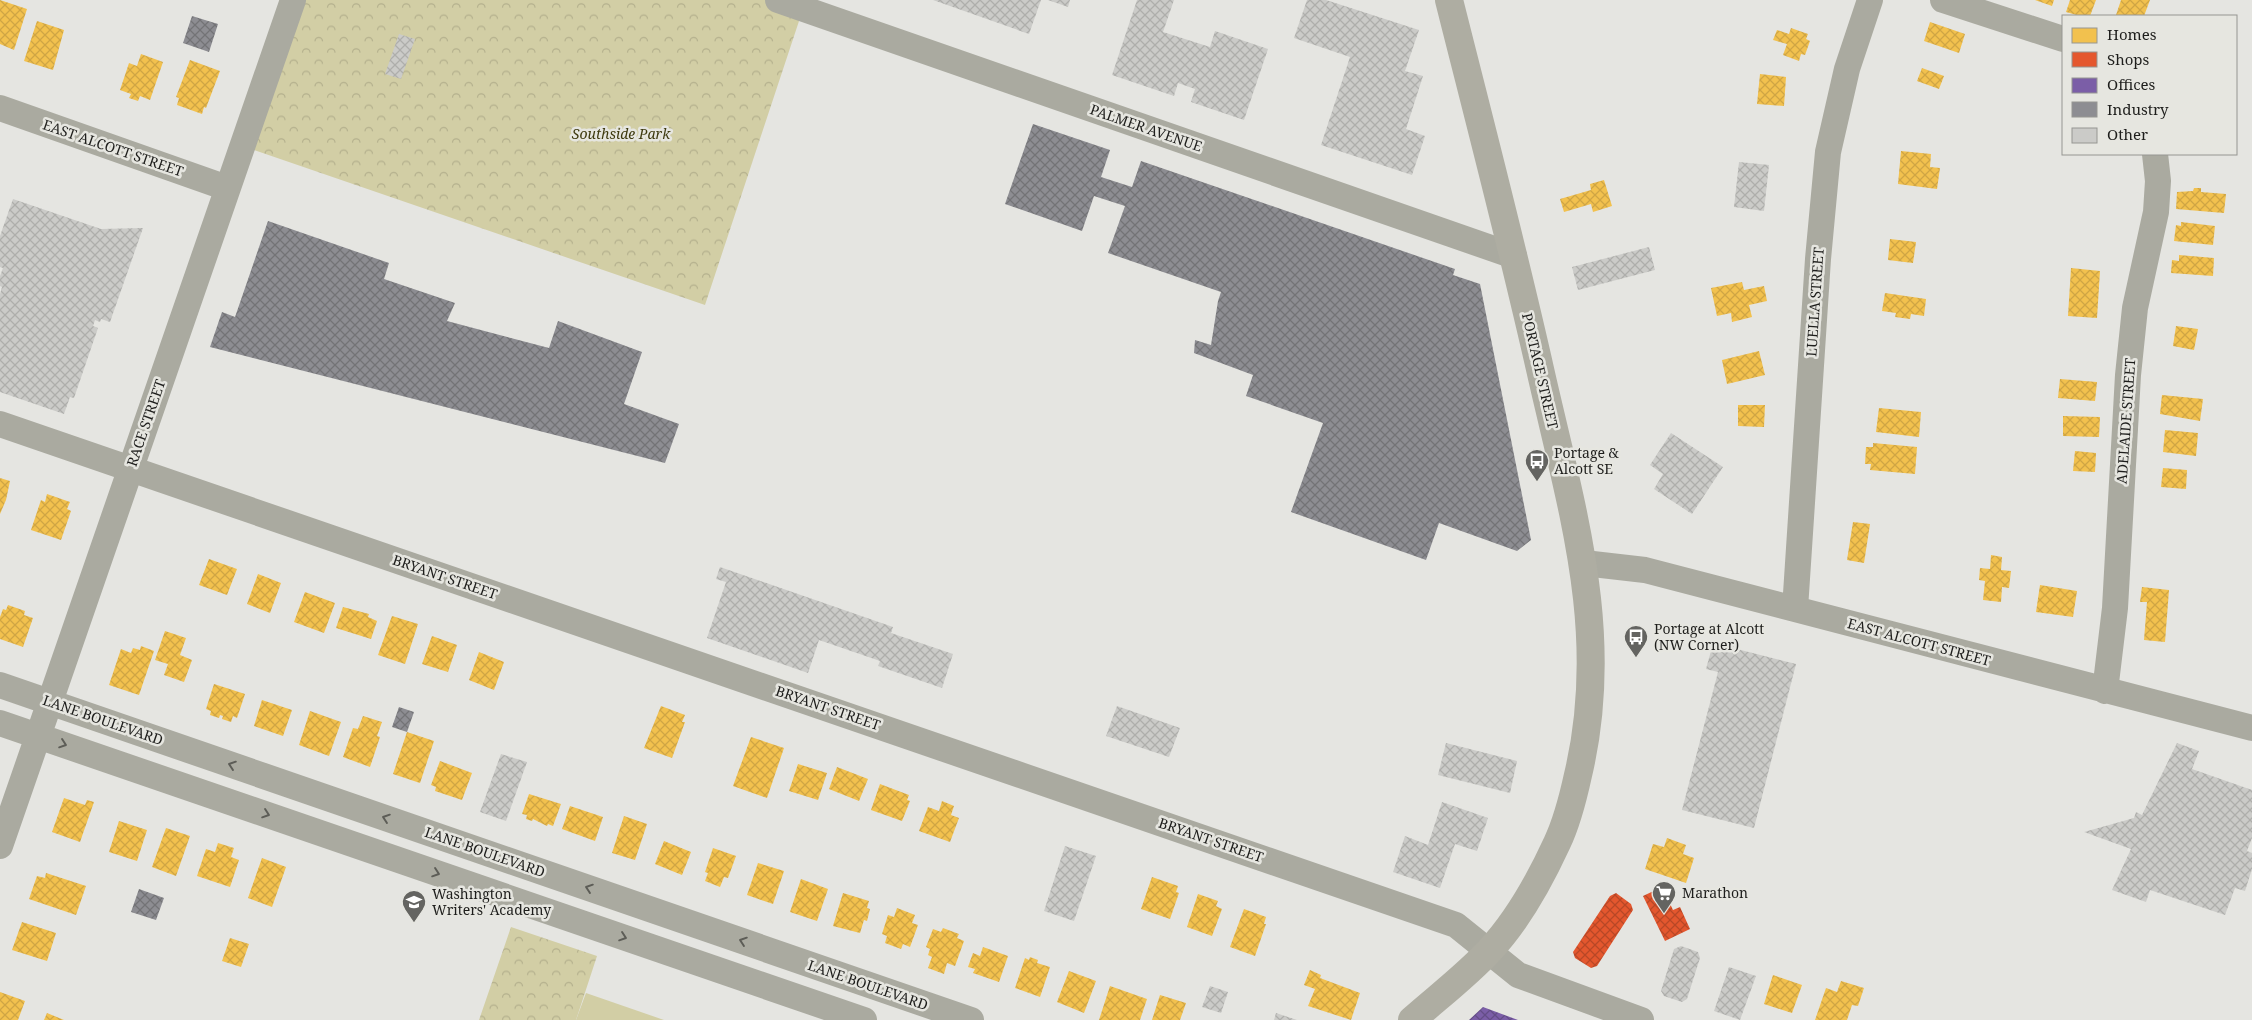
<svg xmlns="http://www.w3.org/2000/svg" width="2252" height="1020" viewBox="0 0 2252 1020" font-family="'Noto Serif',serif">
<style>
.grass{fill:#d2cea5}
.park{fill:url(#park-crowns)}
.homes{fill:url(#homes-cross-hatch)}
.shops{fill:url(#shops-cross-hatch)}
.offices{fill:url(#offices-cross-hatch)}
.industry{fill:url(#industry-cross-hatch)}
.building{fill:url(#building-cross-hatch)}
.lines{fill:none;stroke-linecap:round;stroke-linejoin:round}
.minor{stroke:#aaaaa0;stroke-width:26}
.major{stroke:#aeada2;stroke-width:28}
.oneway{stroke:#5d5d57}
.labels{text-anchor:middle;stroke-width:5;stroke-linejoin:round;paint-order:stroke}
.street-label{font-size:14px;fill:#1e1e1c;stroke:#e6e6e0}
.park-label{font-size:14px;font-style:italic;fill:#3d390e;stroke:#e6e6e0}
.poi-label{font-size:14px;fill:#1e1e1c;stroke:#e6e6e0;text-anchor:start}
</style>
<defs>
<pattern id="park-crowns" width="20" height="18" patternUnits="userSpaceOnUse" patternTransform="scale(1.25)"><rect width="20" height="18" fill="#d2cea5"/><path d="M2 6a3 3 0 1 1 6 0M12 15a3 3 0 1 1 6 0" fill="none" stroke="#b4b08d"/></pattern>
<pattern id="homes-cross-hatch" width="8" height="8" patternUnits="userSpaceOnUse" patternTransform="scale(1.25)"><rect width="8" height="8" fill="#f2c14e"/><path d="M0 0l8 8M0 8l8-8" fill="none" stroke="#cfa544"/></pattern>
<pattern id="shops-cross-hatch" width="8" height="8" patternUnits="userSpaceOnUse" patternTransform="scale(1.25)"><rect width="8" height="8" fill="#e4572e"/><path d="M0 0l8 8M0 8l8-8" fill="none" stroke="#b84726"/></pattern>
<pattern id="offices-cross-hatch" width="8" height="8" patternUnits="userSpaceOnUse" patternTransform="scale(1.25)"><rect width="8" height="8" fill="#7b5ea7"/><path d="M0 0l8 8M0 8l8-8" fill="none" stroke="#644d87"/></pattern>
<pattern id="industry-cross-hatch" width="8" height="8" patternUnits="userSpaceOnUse" patternTransform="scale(1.25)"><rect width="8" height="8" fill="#8d8d92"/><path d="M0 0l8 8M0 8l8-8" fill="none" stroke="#737376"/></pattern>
<pattern id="building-cross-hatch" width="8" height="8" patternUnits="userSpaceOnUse" patternTransform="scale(1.25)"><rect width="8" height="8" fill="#cbcbc8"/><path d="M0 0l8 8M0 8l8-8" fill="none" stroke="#aeaeab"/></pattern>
</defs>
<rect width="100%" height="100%" fill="#e5e5e1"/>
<!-- grass -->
<path class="grass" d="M586,993L664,1020H576Z"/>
<!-- park -->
<path class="park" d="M293,0H778L803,9L705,305L242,146Z
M511,927L597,956L576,1020H479Z"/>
<!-- homes -->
<path class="homes" d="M0,0L27,9L14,50L0,44Z
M2035,0H2054L2052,6Z
M2070,0H2096L2090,16H2080L2066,12Z
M2121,0H2150L2144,16H2119L2116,15Z
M37,21L64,30L53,70L24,61Z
M1930,22L1965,34L1959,53L1924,41Z
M1791,28L1808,34L1806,39L1810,41L1805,55L1801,54L1799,61L1783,55L1787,44L1773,40L1777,30L1789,34Z
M141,54L163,62L150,100L140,96L138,101L129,98L131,94L120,90L129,63L137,66Z
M190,60L220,71L206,108L204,107L202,114L177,105L179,98L176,97Z
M1922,68L1944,76L1939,89L1917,81Z
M1760,74L1786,77L1784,106L1757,104Z
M1901,151L1931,154L1930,167L1940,168L1937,189L1898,184Z
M1604,180L1612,206L1593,212L1591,204L1564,212L1560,199L1591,190L1590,184Z
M2194,188H2201V192L2226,194L2224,213L2176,209L2177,192L2193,191Z
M2181,222L2215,226L2213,245L2174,241L2176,225L2181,226Z
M1890,239L1916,242L1913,263L1888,260Z
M2179,255L2214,258L2213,276L2171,273L2172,260L2179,261Z
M2071,268L2100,271L2097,318L2068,316Z
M1742,282L1744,290L1764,286L1767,301L1749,305L1752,317L1732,322L1731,313L1717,316L1711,288Z
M1885,293L1926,299L1924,316L1911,314L1910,319L1895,317L1896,313L1882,311Z
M2176,326L2198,329L2194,350L2173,346Z
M1759,351L1765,375L1727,384L1722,360Z
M2060,379L2097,382L2095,401L2058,398Z
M2162,395L2203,399L2200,421L2160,414Z
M1738,405H1765L1764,427L1738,426Z
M1879,408L1921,412L1919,437L1876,432Z
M2063,416L2100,417L2099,437L2063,436Z
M2165,430L2198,433L2196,456L2163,452Z
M1873,443L1917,447L1915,474L1870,470L1871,464H1865L1866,447H1873Z
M2075,451L2096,453L2095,472L2073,471Z
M2163,468L2187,470L2186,489L2161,487Z
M0,478L10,481L6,500L0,514Z
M47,494L70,502L67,509L71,511L61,540L31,530L41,500L45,502Z
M1853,522L1870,524L1864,563L1847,560Z
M1991,555L2002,557L2001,570L2011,571L2009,588L2002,587L2001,602L1983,600L1985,581L1979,580L1980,568L1990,569Z
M209,559L237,569L227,595L199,585Z
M258,574L281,583L270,613L247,604Z
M2040,585L2077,591L2073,617L2036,612Z
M2142,587L2169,590L2165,642L2144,640L2147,602H2140Z
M305,592L335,603L324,633L294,622Z
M8,605L25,611L24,615L33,618L23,647L0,639V617L3,609L6,610Z
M343,607L369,614L368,617L377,621L371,639L336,628Z
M392,616L418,624L405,664L378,655Z
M165,631L186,638L180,655L192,660L184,682L164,675L168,664L155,660Z
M432,636L457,645L448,672L422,664Z
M141,646L154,651L139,695L109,685L121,649L131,653L133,648L140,650Z
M479,652L504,662L494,690L469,680Z
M214,684L245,694L237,718L233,716L231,722L222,719L223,716L220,715L219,718L210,715L211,711L206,709Z
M262,700L292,710L283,736L254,726Z
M661,706L685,715L682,722H685L672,758L644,748Z
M310,711L341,722L329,756L299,745Z
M363,716L382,722L377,736L380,737L370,767L343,757L353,728L358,729Z
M407,732L434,741L420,783L393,774Z
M751,737L784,748L767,798L733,786Z
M440,761L472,773L462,800L435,791L436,787L431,785Z
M798,764L827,773L818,800L789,791Z
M837,767L868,779L859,801L829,789Z
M880,784L909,795L907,800L910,801L902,821L871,810Z
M529,794L561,804L553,826L548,824L547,826L533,819L532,821L526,819L527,815L522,814Z
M64,798L85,805L87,800L94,802L80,842L52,832Z
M942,801L954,806L951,815L959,818L950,842L919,831L928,807L939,811Z
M570,806L603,817L595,841L562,829Z
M624,816L647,824L635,860L612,853Z
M119,821L147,830L137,861L109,852Z
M166,828L190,836L176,876L152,867Z
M1667,838L1686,845L1683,854L1694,858L1686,883L1645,869L1653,844L1664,847Z
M664,841L691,852L682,875L655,864Z
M218,843L234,848L231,857L239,860L230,887L197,876L206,849L215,852Z
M713,848L736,856L728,878L724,877L720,887L705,881L708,873L705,872Z
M262,858L286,867L272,907L248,898Z
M758,863L784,871L773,904L747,895Z
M46,873L86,886L76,915L29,899L37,876L45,878Z
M1152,877L1178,886L1176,892L1179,893L1170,919L1141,909Z
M801,879L828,889L817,921L790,912Z
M843,893L869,901L867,908L870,909L867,921L864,920L860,933L833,926Z
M1198,894L1218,901L1216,906L1222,909L1212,936L1187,927Z
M897,908L915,915L912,923L918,925L910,947L903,944L901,949L885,943L887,936L882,934L888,915L894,917Z
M1244,909L1266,917L1264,924H1266L1255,956L1230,947Z
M22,922L56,933L47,961L12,950Z
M943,928L959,934L957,938L964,941L955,966L947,963L944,974L928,968L932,957L928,955L930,949L926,947L933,929L941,932Z
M230,938L249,944L241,967L222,961Z
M983,947L1008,956L999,982L973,973L975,969L968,967L973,953L980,956Z
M1030,957L1038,960L1037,963L1050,967L1040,997L1015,988L1025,958L1029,960Z
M1310,970L1321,975L1320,978L1360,993L1351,1020L1308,1006L1315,989L1304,985Z
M1069,971L1096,981L1084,1013L1057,1002Z
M1773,975L1802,985L1792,1013L1764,1004Z
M1841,981L1864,988L1858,1006L1852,1005L1847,1020H1815L1826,988L1837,992Z
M1110,986L1147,999L1140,1020H1099Z
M0,992L25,1001L18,1020H0Z
M1160,995L1186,1003L1180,1020H1152Z
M47,1013L64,1020H44Z"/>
<!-- shops -->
<path class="shops" d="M1662,887L1673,910L1680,907L1690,929L1665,941L1643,896Z
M1616,893L1631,904L1633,910L1597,966L1591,968L1575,958L1573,952L1610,896Z"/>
<!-- offices -->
<path class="offices" d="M1483,1007L1518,1020H1469Z"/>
<!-- industry -->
<path class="industry" d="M192,16L218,24L209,52L183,43Z
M1033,124L1110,150L1101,177L1132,187L1141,161L1455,269L1453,275L1480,284L1531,540L1517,551L1439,523L1426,560L1291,512L1323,423L1246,396L1253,375L1194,353L1195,340L1211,345L1218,301L1221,292L1108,253L1125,206L1094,196L1082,231L1005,204Z
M268,221L389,263L384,279L455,303L447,321L549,348L558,321L642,352L624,404L679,424L665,463L210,347L222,312L235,317Z
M399,707L414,712L407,732L392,727Z
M139,889L164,898L156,920L131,912Z"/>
<!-- building -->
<path class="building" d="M933,0H1041L1029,34Z
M1048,0H1070L1068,7Z
M1137,0H1174L1163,32L1210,47L1215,31L1268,49L1244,120L1191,102L1195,89L1178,83L1174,96L1112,75Z
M1307,0H1326L1419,30L1405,71L1423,76L1406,129L1425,136L1412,175L1321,145L1350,57L1294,38Z
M399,34L415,39L401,79L385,74Z
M1739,162L1769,165L1764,211L1734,207Z
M13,199L101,229L143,228L110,322L101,319L100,322L95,320L93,326L98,328L74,398L70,397L64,414L0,392V294L2,287L0,286V276L3,268L0,267V236Z
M1649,247L1655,270L1578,290L1572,267Z
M1671,433L1723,467L1692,514L1654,489L1663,474L1650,465Z
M720,567L893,627L891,633L953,654L942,688L878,666L880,661L819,640L808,673L707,638L726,582L716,579Z
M1714,640L1734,645L1733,648L1796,664L1754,828L1682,810L1718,672L1706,669Z
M1117,706L1180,728L1169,757L1106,736Z
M1446,743L1517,761L1510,793L1438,775Z
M2177,743L2199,751L2192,769L2252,790V838L2247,851L2252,853V869L2245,891L2235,888L2225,915L2150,890L2146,902L2112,890L2131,849L2084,832L2134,818L2136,812L2142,815Z
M501,754L527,762L506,821L480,812Z
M1442,802L1488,818L1477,851L1455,844L1440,888L1393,872L1405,836L1428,845Z
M1065,846L1096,856L1074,921L1044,911Z
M1681,946L1698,952L1700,958L1687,999L1682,1002L1664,996L1661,991L1674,949Z
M1729,967L1756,976L1740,1020L1714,1011Z
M1210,986L1228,992L1221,1013L1202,1007Z
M1276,1013L1297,1020H1274Z"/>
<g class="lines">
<!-- minor -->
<path class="minor" d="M778,0L1514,256
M1943,0L2063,39
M0,108L227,188
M0,424L1456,925L1518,975L1641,1020
M1584,563L1645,570L2252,728
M1795,609L1818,259L1828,152L1847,69L1870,0
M0,685L971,1020
M2105,691L2115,608L2128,375L2135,308L2156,212L2158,181L2155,154
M0,723L864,1020
M0,846L293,0"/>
<!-- major -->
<path class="major" d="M1412,1020C1438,997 1467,975 1490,950C1518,920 1540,880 1557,843C1567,822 1573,798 1578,775C1612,633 1571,507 1540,369C1512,245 1480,123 1449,0"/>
</g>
<!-- one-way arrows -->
<defs><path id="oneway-chevron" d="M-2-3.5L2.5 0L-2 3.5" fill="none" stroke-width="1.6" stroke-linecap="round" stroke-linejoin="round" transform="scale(1.25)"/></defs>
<g class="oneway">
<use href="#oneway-chevron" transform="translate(63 744) rotate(19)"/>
<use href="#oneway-chevron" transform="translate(232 765) rotate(-161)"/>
<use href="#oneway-chevron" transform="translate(266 814) rotate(19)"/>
<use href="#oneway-chevron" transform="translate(386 818) rotate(-161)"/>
<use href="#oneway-chevron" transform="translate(436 873) rotate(19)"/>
<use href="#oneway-chevron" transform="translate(589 888) rotate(-161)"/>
<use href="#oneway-chevron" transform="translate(623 937) rotate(19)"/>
<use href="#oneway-chevron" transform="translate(743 941) rotate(-161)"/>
</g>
<!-- icons -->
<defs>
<g id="bus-pin" transform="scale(1.25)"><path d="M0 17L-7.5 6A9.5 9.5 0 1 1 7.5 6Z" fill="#646461" stroke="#e6e6e0"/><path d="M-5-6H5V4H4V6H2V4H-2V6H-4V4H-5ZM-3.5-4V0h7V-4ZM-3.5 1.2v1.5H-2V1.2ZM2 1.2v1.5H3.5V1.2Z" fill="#fff"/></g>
<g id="supermarket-pin" transform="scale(1.25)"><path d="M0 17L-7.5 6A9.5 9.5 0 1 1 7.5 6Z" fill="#646461" stroke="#e6e6e0"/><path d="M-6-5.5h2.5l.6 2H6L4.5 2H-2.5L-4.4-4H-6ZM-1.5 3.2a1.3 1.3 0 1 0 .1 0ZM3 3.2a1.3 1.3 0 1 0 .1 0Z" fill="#fff"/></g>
<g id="school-pin" transform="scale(1.25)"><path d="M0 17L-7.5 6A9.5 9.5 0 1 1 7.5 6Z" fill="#646461" stroke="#e6e6e0"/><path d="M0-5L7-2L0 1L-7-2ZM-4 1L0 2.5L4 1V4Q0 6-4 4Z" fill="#fff"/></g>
</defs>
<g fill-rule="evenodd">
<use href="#bus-pin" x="1537" y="461"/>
<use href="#bus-pin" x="1636" y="637"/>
<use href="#supermarket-pin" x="1664" y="893"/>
<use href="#school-pin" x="414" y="902"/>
</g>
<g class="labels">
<!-- street labels -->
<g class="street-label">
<text transform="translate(1146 128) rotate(19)" y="5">PALMER AVENUE</text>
<text transform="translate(113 148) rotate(19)" y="5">EAST ALCOTT STREET</text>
<text transform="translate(1815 302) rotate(-86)" y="5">LUELLA STREET</text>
<text transform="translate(1540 371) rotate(77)" y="5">PORTAGE STREET</text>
<text transform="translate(2126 421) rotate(-86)" y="5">ADELAIDE STREET</text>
<text transform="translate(146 423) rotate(-71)" y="5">RACE STREET</text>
<text transform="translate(445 577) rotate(19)" y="5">BRYANT STREET</text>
<text transform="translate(1919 642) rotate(15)" y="5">EAST ALCOTT STREET</text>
<text transform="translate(828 708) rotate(19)" y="5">BRYANT STREET</text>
<text transform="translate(103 720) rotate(19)" y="5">LANE BOULEVARD</text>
<text transform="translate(1211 840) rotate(19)" y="5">BRYANT STREET</text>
<text transform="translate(485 852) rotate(19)" y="5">LANE BOULEVARD</text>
<text transform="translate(868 985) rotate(19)" y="5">LANE BOULEVARD</text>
</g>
<!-- park labels -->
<g class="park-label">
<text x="621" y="139">Southside Park</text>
</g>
<!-- poi labels -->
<g class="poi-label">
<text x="1554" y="458">Portage &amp;<tspan x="1554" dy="16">Alcott SE</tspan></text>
<text x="1654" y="634">Portage at Alcott<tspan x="1654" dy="16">(NW Corner)</tspan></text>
<text x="1682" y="898">Marathon</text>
<text x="432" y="899">Washington<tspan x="432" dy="16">Writers' Academy</tspan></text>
</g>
</g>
<!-- legend -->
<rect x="2062" y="15" width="175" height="140" fill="#e6e6e0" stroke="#969692"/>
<rect x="2072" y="28" width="25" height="15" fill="#f2c14e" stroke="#969692"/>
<text x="2107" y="40" font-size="15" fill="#1e1e1c">Homes</text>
<rect x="2072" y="52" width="25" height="15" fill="#e4572e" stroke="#969692"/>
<text x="2107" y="65" font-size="15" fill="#1e1e1c">Shops</text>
<rect x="2072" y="78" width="25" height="15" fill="#7b5ea7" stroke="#969692"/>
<text x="2107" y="90" font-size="15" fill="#1e1e1c">Offices</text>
<rect x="2072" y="102" width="25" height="15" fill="#8d8d92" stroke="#969692"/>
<text x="2107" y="115" font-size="15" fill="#1e1e1c">Industry</text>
<rect x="2072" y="128" width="25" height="15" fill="#cbcbc8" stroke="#969692"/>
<text x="2107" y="140" font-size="15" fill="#1e1e1c">Other</text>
</svg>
